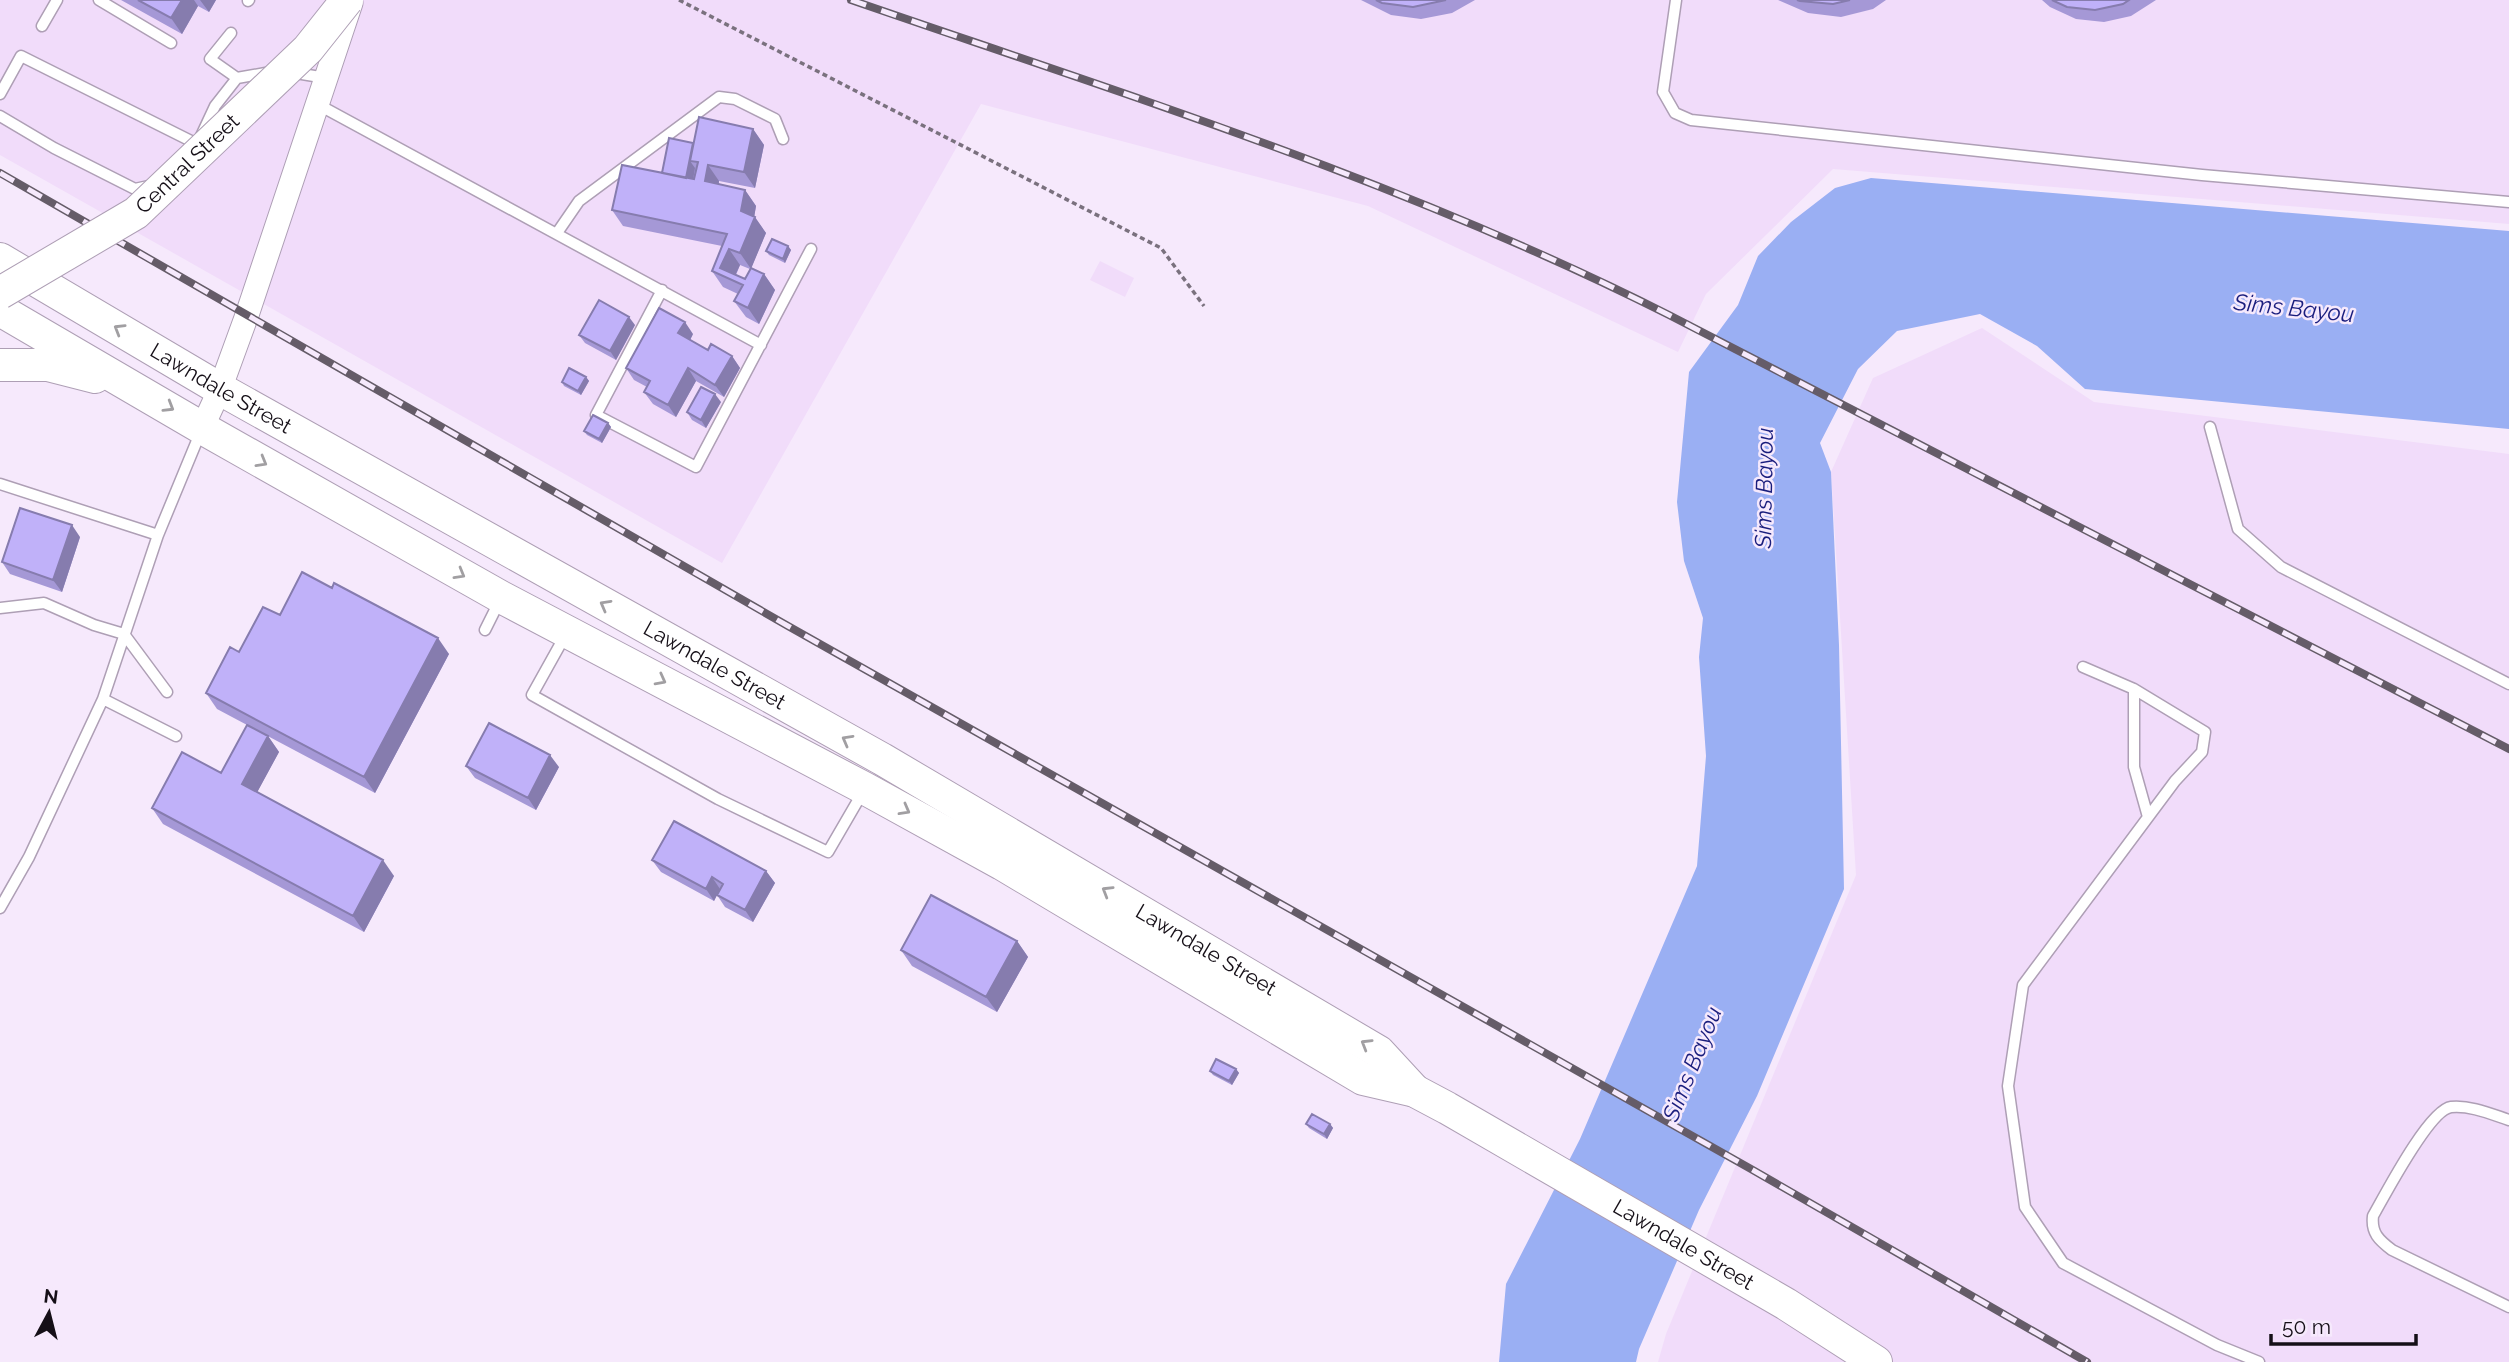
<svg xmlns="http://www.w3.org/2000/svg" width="2509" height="1362" viewBox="0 0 2509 1362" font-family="Raleway,sans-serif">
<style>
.built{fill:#f1dcfa}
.water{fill:#9aaff3}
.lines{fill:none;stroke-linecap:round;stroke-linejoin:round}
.service-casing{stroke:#ae9fb5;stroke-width:13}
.minor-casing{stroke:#ae9fb5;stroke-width:25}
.secondary-casing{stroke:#ae9fb5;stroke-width:34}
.path{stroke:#7a717e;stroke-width:3.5;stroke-dasharray:5 3.5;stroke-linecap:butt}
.service{stroke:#fff;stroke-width:10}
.minor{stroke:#fff;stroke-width:23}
.secondary{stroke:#fff;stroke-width:32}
.rail-casing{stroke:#655c68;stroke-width:8}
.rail{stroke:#f6e9fc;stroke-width:5;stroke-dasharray:16;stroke-linecap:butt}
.secondary-bridge-casing{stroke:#ae9fb5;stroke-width:34;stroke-linecap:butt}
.secondary-bridge{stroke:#fff;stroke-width:32}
.wall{fill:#a598d6;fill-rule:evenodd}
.shaded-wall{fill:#867cae}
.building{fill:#c0b1f9;stroke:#867cae;stroke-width:2}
.oneway{stroke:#a19fa2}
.labels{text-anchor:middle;stroke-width:5;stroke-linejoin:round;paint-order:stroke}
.street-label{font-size:21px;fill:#150f17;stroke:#f6e9fc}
.water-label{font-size:23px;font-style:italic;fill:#191d7d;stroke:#f6e9fc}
</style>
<rect width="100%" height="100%" fill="#f6e9fc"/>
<!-- built -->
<path class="built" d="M0,0H2509V224L1833,169L1706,294L1678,352L1368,206L981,104L722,563L0,155Z
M1100,261L1134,278L1125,297L1090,280Z
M1982,328L2094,402L2509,454V1362H1658L1666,1334L1856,875L1831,472L1873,378Z"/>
<!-- water -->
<path class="water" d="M1871,178L2509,231V429L2085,389L2037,346L1980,314L1897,331L1858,369L1820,443L1831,472L1839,645L1844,889L1757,1096L1699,1210L1639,1349L1636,1362H1499L1506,1284L1580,1139L1697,866L1706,756L1699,657L1703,618L1684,561L1677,502L1689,372L1738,305L1758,256L1791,222L1835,188Z"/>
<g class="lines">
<!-- service casing -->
<g class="service-casing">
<path id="service" d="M99,0L171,43
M1676,0L1663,92L1675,113L1691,120L2202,175L2509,202
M248,1L249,0
M42,26L57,0
M231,33L210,59L237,78
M290,72L326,78
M0,94L21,56L197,144
M317,104L761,345
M0,116L54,148L135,189L153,185
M201,136L215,106L237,78L271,72
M557,233L579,201L719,97L735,99L775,119L783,139
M662,290L596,415L696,467L811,249
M2210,427L2238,529L2281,567L2509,684
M0,484L158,535
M0,608L44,603L94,625L124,634L167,692
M485,630L500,600
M566,634L532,695L718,799L828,852L864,790
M2083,667L2134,689L2205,732L2202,752L2175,781L2023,985L2008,1086L2025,1207L2063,1263L2217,1345L2259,1362
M2134,689V767L2148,817
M103,699L176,736
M0,908L29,857L103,699L158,535L201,431
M2509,1120C2491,1114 2470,1105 2451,1107C2429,1110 2385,1195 2373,1216C2371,1233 2379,1240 2392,1250L2509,1307"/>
</g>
<!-- minor casing -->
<g class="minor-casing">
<path id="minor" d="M202,428L220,389L247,315L351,3"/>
</g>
<!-- secondary casing -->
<g class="secondary-casing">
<g id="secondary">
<path id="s1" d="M0,259L220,389L882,759L1379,1052L1415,1091"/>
<path id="s2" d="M0,310L202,428L501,597L864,788L1002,864L1363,1079L1415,1091L1447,1108L1786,1304L1876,1362"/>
<path d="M0,365H48L95,377"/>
</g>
</g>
<!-- path -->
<path class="path" d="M679,0L1161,248L1204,306"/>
<!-- service -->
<use href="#service" class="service"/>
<!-- minor -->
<use href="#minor" class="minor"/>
<!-- secondary -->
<use href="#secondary" class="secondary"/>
<!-- rail casing -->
<g class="rail-casing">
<path id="rail" d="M851,0C1127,95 1408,183 1669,315L2509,749
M0,173L788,626L1751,1169L2087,1362"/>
</g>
<!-- rail -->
<use href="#rail" class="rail"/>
<!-- secondary-bridge casing -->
<g class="secondary-bridge-casing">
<g id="secondary-bridge">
<path id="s3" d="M0,293L136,213L308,49L347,0"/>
</g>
</g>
<!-- secondary-bridge -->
<use href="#secondary-bridge" class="secondary-bridge"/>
</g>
<!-- wall -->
<path class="wall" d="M121,0H216L209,12L198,6L182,34Z
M1361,0H1475L1452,13L1421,19L1391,15Z
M1778,0H1886L1873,9L1841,17L1808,13Z
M2042,0H2156L2131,16L2104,22L2076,19L2050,7Z
M753,129L764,145L755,188L719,181V184L745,190L756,206L754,217L766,233L751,268L764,274L775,290L759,324L746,317L734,301L738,294L723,287L712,271L722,246L623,226L612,210L662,173L693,143ZM740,265L750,269L745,279L736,275Z
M788,246L791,250L785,263L769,255L766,251Z
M635,325L616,360L585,343L579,335Z
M693,334L690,340L708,350L732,356L740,368L724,397L696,381L676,417L653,404L644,392L647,387L634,380L626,368Z
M586,377L589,381L581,395L564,386L562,382Z
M721,402L706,428L692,420L687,412Z
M608,423L611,427L602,443L587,435L584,431Z
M80,537L62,592L10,574L2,562Z
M332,588L449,654L375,793L217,709L206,693L239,652L280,615Z
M268,736L279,752L257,792L394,876L364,932L163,824L152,808L221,773Z
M466,766L559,767L536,810L475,778Z
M652,860L766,871L775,883L753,922L725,907L717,895L714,901L661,872Z
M1017,941L1028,957L997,1012L912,966L901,950Z
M1236,1069L1239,1073L1232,1085L1213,1075L1210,1071Z
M1306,1124H1330L1333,1128L1327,1139L1309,1128Z"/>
<!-- shaded-wall -->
<path class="shaded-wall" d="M182,0H194L198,6L182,34L171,18Z
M200,0H216L209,12Z
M753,129L764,145L755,188L744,172Z
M693,143L690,161L695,168L692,186L686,178Z
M708,165L719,181L716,197L705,181Z
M745,190L756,206L754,218L755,217L766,233L751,269L740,253L741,211Z
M788,246L791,250L785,263L783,259Z
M729,249L740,265L733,280L720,268Z
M764,274L775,290L759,324L748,308Z
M629,317L635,325L616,360L610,351Z
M685,322L693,334L687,346L678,333Z
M732,356L740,368L724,397L715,385Z
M688,368L696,381L676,417L668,405Z
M586,377L589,381L581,395L578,391Z
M715,394L721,402L706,428L701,420Z
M608,423L611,427L602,443L599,439Z
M72,525L80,537L62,592L53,580Z
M438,638L449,654L375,793L364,777Z
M268,736L279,752L253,800L242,784Z
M550,755L559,767L536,810L528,798Z
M383,860L394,876L364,932L353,916Z
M766,871L775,883L753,922L745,910Z
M712,877L720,889L714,901L706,889Z
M1017,941L1028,957L997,1012L986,997Z
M1236,1069L1239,1073L1232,1085L1229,1081Z
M1330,1124L1333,1128L1327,1139L1324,1134Z"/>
<!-- building -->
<path class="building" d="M138,0H182L171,18Z
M1376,0H1446L1413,7L1382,3Z
M1797,0H1850L1833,4L1800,1Z
M2052,0H2129L2123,4L2095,10L2067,7Z
M699,117L753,129L744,172L708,165L705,181L745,190L741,211L755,217L740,253L729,249L720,268L745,279L751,268L764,274L748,308L734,301L743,285L712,271L727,234L612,210L622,165L694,179L698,162L690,161Z
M669,138L693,143L686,178L662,173Z
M772,239L788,246L783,259L766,251Z
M599,300L629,317L610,351L579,335Z
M659,308L685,322L678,333L708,350L711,344L732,356L715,385L688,368L668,405L644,392L650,381L626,368Z
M569,368L586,377L578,391L562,382Z
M701,387L715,394L701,420L687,412Z
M593,415L608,423L599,439L584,431Z
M20,508L72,525L53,580L2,562Z
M302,572L332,588L334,583L438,638L364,777L206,693L230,647L239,652L263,607L280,615Z
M489,723L550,755L528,798L466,766Z
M247,725L268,736L242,784L383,860L353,916L152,808L182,752L221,773Z
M674,821L766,871L745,910L717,895L723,884L712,877L706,889L652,860Z
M931,895L1017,941L986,997L901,950Z
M1216,1059L1236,1069L1229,1081L1210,1071Z
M1312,1114L1330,1124L1324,1134L1306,1124Z"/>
<!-- one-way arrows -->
<defs><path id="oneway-chevron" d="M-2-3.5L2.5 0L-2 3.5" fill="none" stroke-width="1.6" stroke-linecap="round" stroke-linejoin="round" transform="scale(1.75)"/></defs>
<g class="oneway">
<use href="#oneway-chevron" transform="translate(119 329) rotate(-149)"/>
<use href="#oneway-chevron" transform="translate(169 407) rotate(31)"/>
<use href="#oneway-chevron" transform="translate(262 462) rotate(30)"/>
<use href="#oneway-chevron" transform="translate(460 574) rotate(30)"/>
<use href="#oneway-chevron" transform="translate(605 605) rotate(-151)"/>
<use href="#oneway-chevron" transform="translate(661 680) rotate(28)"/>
<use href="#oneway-chevron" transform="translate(847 740) rotate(-151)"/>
<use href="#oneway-chevron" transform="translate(905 810) rotate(29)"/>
<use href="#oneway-chevron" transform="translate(1107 891) rotate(-149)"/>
<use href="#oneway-chevron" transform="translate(1366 1044) rotate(-149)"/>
</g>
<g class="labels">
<!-- street labels -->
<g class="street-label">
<text dy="7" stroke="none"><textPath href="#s3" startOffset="229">Central Street</textPath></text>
<text dy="7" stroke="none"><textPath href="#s1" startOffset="256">Lawndale Street</textPath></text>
<text dy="7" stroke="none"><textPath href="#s1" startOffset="822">Lawndale Street</textPath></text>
<text dy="7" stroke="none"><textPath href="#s1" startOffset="1390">Lawndale Street</textPath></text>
<text dy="7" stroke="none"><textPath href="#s2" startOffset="1928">Lawndale Street</textPath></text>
</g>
<!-- water labels -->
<g class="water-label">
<text transform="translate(2294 308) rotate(6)" y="8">Sims Bayou</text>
<text transform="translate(1764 488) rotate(-89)" y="8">Sims Bayou</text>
<text transform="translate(1692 1064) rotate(-68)" y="8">Sims Bayou</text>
</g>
</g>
<!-- north arrow -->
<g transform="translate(49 1313) rotate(7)" stroke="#f6e9fc" stroke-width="5" paint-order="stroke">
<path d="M0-5L12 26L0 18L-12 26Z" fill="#150f17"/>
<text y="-10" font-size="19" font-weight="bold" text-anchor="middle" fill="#150f17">N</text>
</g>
<!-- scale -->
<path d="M2271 1334v10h145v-10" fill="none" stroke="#150f17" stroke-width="3.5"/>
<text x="2282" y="1334" font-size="21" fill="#150f17" stroke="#f6e9fc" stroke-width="5" paint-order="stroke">50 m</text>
</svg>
